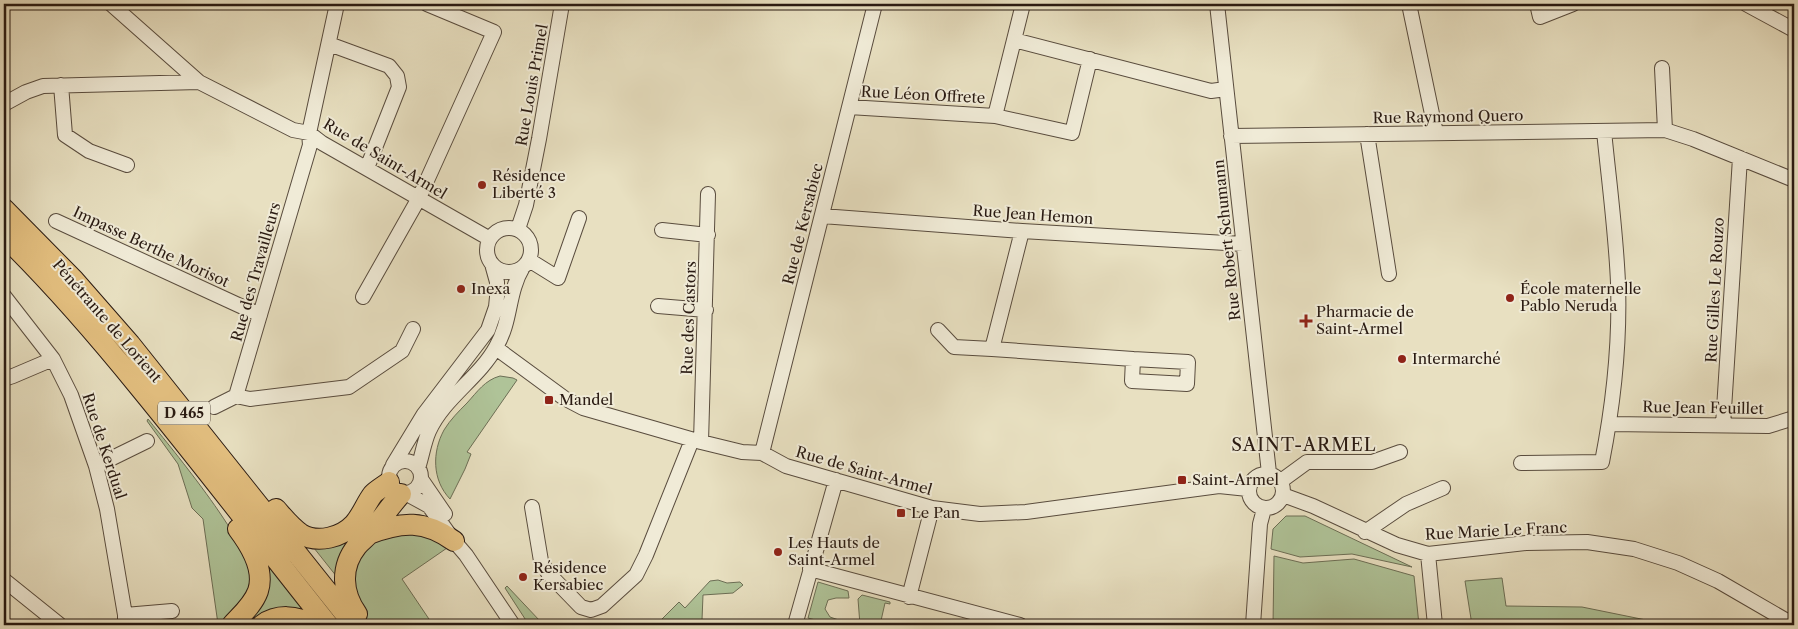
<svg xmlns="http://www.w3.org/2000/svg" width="1798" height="629" viewBox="0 0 1798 629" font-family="'Libre Caslon Text',serif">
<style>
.green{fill:#afc398;stroke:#6c6e55}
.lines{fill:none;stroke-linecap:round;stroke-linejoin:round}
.minor-casing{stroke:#594c3e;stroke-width:16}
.highway-casing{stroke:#291a12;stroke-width:22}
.minor{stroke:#f0ebd7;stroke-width:14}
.highway{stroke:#e4c080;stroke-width:20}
.poi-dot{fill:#8f2418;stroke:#f0ebd7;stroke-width:2}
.labels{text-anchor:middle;stroke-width:4;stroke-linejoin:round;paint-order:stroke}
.shield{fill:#f0ebd7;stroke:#65594d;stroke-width:1}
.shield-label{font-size:14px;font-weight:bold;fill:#291a12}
.street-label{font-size:15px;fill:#291a12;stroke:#f0ebd7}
.poi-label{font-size:15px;fill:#291a12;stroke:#f0ebd7;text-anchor:start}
.quarter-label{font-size:18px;letter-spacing:1px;fill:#291a12;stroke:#f0ebd7}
</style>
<rect width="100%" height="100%" fill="#e8e0c1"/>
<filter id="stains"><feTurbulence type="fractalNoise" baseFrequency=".004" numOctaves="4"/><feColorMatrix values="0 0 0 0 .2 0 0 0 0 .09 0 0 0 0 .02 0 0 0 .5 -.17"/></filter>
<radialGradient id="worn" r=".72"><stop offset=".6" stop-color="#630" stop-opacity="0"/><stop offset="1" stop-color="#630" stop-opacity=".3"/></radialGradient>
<!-- green -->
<path class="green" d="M500,376L513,378L517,380L467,452L471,454L465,469L450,499C432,480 432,452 444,430C450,420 459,411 467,403C477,392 485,380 500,376Z
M148,419C171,448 257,550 252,583C251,590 231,617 226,625L218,624L203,519L192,508L178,464L147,421Z
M379,495L392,498L337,577L310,543L328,542Z
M1286,516H1305L1412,567L1352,554L1300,557L1271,549L1273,529Z
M410,529L451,547L448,549L447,548L402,579L433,625H372L361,612L350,573L371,540Z
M261,552L311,615L255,625H242Z
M1274,556L1303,563L1354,559L1414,576L1419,625H1273Z
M1502,578L1506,606L1582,607L1646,620L1659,625H1472L1465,581Z
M718,580L727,583L740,582L743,585L733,593L703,595L702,620H708L707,625H656L679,602L685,608L710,581Z
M818,582L848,591L849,598H836L828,600L825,609L830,617L853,625H834L808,618Z
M507,586L540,621L544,625H529L505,588Z
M862,595L890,602V604L885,603L880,625H860L858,599Z"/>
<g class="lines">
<!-- minor casing -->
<g class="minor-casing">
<path id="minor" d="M111,4L199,82
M1217,4L1269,473
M1409,4L1436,133
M1537,4L1540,17L1573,4
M1746,4L1794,30
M1014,40L1023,4
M329,44L389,66L397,76L399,87L367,168
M1090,59L1072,133L995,116L1014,40L1211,91L1226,89
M1662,68L1665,130
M61,85L65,135L89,151L127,165
M4,104L26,92L43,86L199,82L293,130L309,133L322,143L490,239
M849,107L995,116
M1367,134L1389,274
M1231,136L1665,130L1693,139L1794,180
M822,216L1022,231L1243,244
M56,221L260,315
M487 250a22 22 0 1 1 44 0a22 22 0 1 1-44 0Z
M518,229L526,205L539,139L562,4
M662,230L708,235
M1022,231L992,349L1133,359L1132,381L1187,384L1188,362L1133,359
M529,260L558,278L579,218
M4,296L53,359L71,395L96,466L107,509L125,615V625
M363,297L419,198L494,32L427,4
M658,306L706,310
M938,330L954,347L992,349
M496,348L564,398L583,408L701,442L742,452L762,453L786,466L932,508L980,514L1026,512L1219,486L1248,489
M4,379L13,376L53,359
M236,396L250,399L349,387L402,351L413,329
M214,407L236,396L310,145L309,133L337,4
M1609,424L1768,426L1794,418
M1723,425L1740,158
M701,442L708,194
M762,453L875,4
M389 477a16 16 0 1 1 32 0a16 16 0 1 1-32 0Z
M1521,463L1602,462C1613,406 1620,341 1618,283C1616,233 1609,182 1604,131
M393,465L424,414L488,330L496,307L497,297V282L492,264
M96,466L147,441
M418,468C422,456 424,442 429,431C444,398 479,378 496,347C512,320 507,294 523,267
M1249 491a17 17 0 1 1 34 0a17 17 0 1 1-34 0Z
M421,479L445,514
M1281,481L1307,462H1372L1400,452
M407,494L429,506L454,541L466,555L513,625
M1283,495L1313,506L1397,545L1428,554L1526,543L1587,542L1634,549L1678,563L1718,581L1794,625
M532,507L541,561L548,573L581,607L591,610L602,606L636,575L646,555L692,440
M1365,532L1406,504L1443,488
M1428,554L1435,625
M810,569L1020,625
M4,580L60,625
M909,597L932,508
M125,615L172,611
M795,625L836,480
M1253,625L1260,524L1264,509"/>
</g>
<!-- highway casing -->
<g class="highway-casing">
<path id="highway" d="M4,209L74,280L130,344L354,625
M4,236C53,284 97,335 140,388C204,466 265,546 328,625
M276,509C284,518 291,527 301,534C318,544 342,537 354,524C362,515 366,503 373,494C377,490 384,486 389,482
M369,534C402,521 425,520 454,541
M357,614C342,593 340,567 357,546C361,541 366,538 370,533C381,520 390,506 401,494
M232,625C241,615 253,605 258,591C265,570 250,545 238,529
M262,625C277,614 297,615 311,625"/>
</g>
<!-- minor -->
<use href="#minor" class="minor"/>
<!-- highway -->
<use href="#highway" class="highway"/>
</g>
<!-- markers -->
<g class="poi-dot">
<circle cx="482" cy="185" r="5"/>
<circle cx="461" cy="289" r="5"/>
<circle cx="1510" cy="298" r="5"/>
<path d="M1303.5 313.5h5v5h5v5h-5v5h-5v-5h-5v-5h5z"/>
<circle cx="1402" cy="359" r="5"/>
<rect x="544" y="395" width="10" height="10" rx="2.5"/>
<rect x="1177" y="475" width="10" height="10" rx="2.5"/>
<rect x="896" y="508" width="10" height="10" rx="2.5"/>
<circle cx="778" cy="552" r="5"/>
<circle cx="523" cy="577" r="5"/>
</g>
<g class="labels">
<!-- shield labels -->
<rect class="shield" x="158" y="401.5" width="52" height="23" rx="4"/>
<g class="shield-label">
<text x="184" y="418">D 465</text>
</g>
<!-- street labels -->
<g class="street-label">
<text transform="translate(532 85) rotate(-80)" y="5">Rue Louis Primel</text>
<text transform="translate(923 95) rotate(3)" y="5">Rue Léon Offrete</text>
<text transform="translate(1448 117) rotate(-1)" y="5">Rue Raymond Quero</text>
<text transform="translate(385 159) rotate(31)" y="5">Rue de Saint-Armel</text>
<text transform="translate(1033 215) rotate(4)" y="5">Rue Jean Hemon</text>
<text transform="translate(803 224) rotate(-76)" y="5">Rue de Kersabiec</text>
<text transform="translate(1227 240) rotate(-96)" y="5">Rue Robert Schumann</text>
<text transform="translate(151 247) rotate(25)" y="5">Impasse Berthe Morisot</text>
<text transform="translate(256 272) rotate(-74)" y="5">Rue des Travailleurs</text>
<text transform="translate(1715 290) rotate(-87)" y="5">Rue Gilles Le Rouzo</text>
<text transform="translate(689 318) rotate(-88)" y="5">Rue des Castors</text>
<text transform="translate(107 321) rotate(49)" y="5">Pénétrante de Lorient</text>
<text transform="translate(1703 408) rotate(1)" y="5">Rue Jean Feuillet</text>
<text transform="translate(104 446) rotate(72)" y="5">Rue de Kerdual</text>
<text transform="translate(864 471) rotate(16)" y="5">Rue de Saint-Armel</text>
<text transform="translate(1496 531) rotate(-3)" y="5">Rue Marie Le Franc</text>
</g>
<!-- poi labels -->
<g class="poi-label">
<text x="492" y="181">Résidence<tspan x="492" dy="17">Liberté 3</tspan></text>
<text x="471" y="294">Inexa</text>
<text x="1520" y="294">École maternelle<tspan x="1520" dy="17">Pablo Neruda</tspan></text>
<text x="1316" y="317">Pharmacie de<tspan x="1316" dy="17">Saint-Armel</tspan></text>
<text x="1412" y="364">Intermarché</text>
<text x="559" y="405">Mandel</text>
<text x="1192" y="485">Saint-Armel</text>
<text x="911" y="518">Le Pan</text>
<text x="788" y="548">Les Hauts de<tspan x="788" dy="17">Saint-Armel</tspan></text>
<text x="533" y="573">Résidence<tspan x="533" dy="17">Kersabiec</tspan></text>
</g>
<!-- quarter labels -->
<g class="quarter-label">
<text x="1304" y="451">SAINT-ARMEL</text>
</g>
</g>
<!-- margin -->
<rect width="1798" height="629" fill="none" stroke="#e8e0c1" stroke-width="20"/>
<rect x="5" y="5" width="1788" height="619" fill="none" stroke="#291a12" stroke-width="2.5"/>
<rect x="10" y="10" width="1778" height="609" fill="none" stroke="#291a12"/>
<rect width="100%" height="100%" filter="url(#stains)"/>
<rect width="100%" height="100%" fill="url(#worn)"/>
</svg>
